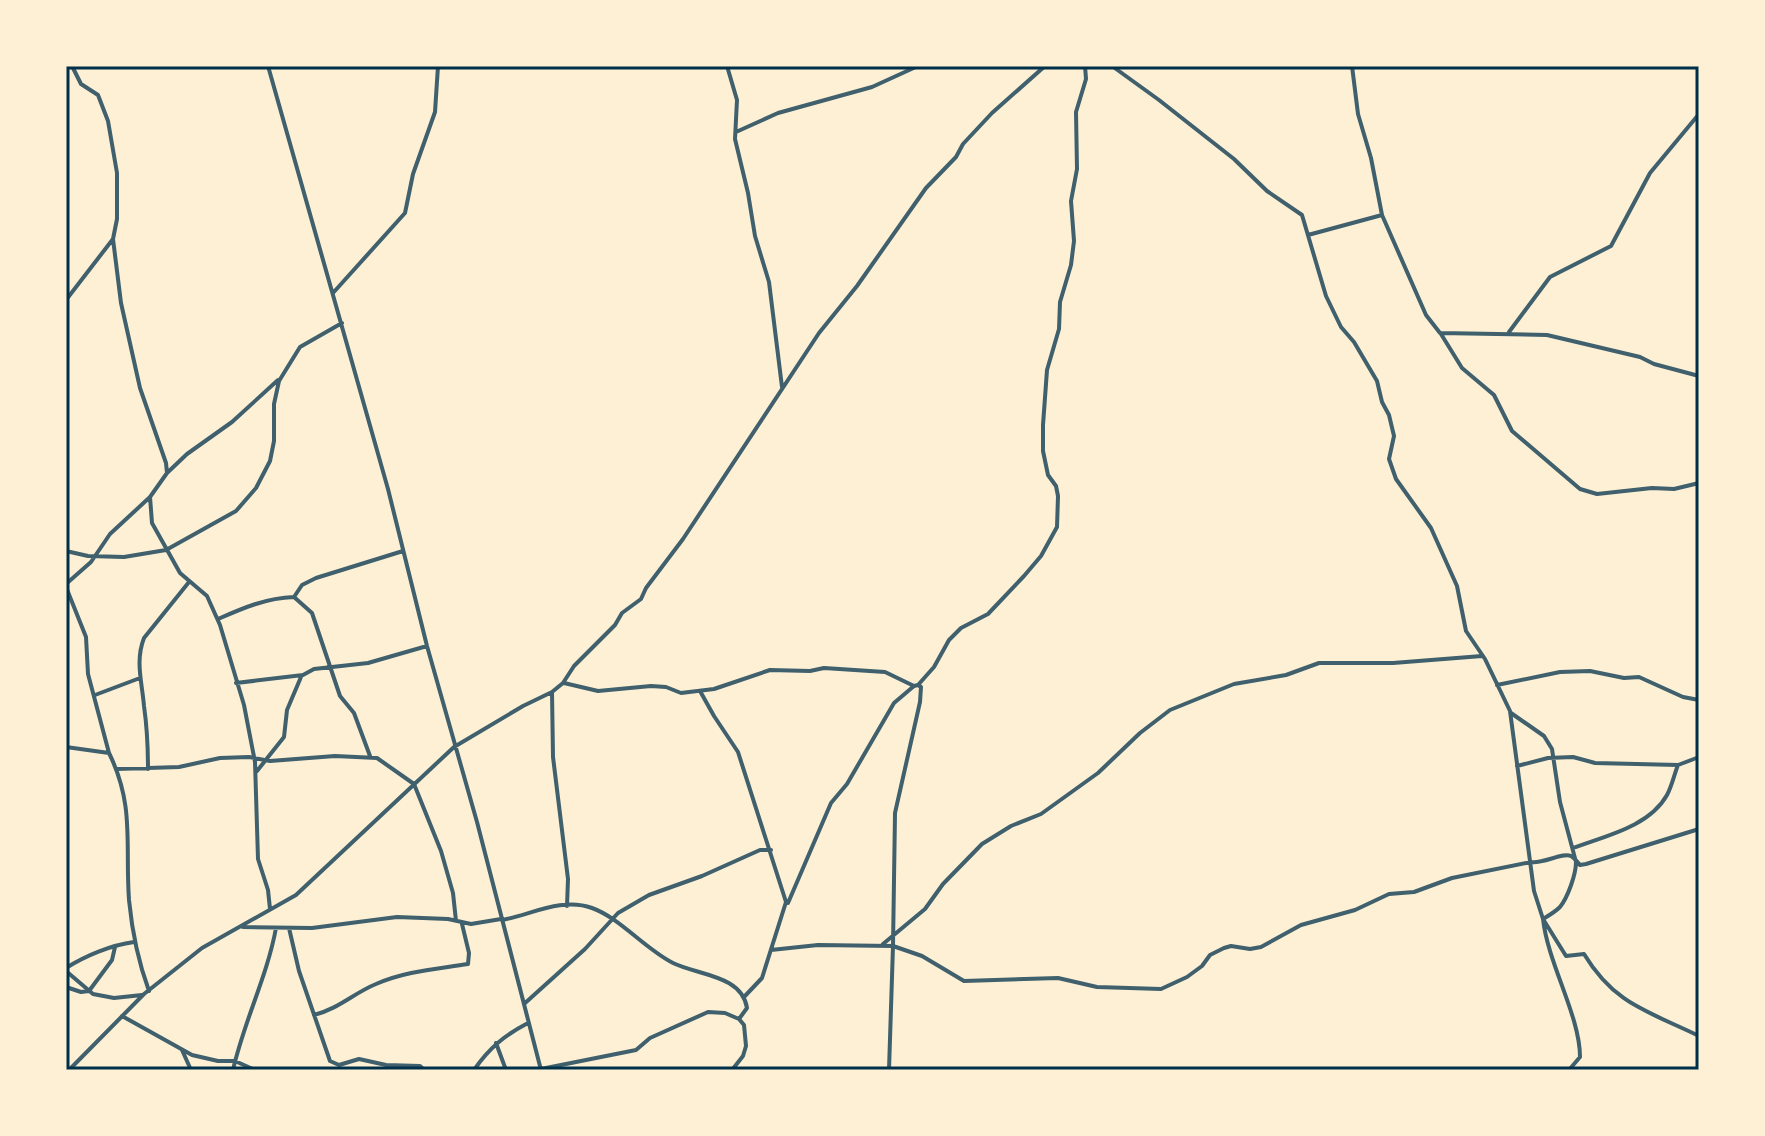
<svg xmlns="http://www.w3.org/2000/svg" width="1765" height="1136" viewBox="0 0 1765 1136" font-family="Spectral,serif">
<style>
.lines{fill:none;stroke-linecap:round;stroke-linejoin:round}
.minor{stroke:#3f606c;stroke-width:4}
.neatline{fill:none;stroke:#003049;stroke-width:3}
</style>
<rect width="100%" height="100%" fill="#fdf0d5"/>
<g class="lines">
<!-- minor -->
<path class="minor" d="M72,66L81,84L98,95L108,121L117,173V219L113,239L121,303L140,388L166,463L167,473L150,497L152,523L180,573L207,596L220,625L244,705L255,762L258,859L268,890L270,909
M268,66L388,489L427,646L477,822L541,1070
M727,66L737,100L735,139L748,193L755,236L769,282L782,387
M1085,66L1086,79L1076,112L1077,169L1071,201L1074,241L1071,265L1060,302L1059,329L1047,370L1043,425V451L1048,475L1056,486L1058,496L1057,527L1041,556L1024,576L988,614L961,628L949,640L934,667L918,685L921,687L920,702L895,813L893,946L922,956L964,981L1058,978L1097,987L1161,989L1187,977L1202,966L1210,955L1224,948L1231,946L1250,949L1261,947L1301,925L1355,910L1389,894L1414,892L1452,878L1531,862C1543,864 1563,852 1571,856C1575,858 1577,862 1580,865L1586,864L1699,829
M1112,66L1159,100L1234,159L1267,191L1302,215L1326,296L1341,327L1354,342L1377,381L1382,402L1389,415L1394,436L1389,459L1396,479L1431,528L1457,586L1466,631L1485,659L1510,711L1534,891L1543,919L1566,956L1584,954C1615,1005 1648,1011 1699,1036
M1352,66L1358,114L1371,158L1382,215
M736,132L778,113L872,87L918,66
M1308,235L1382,215L1426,315L1440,333L1547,335L1640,357L1654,364L1699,376
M333,293L405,213L413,174L435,112L438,66
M66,300L113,239
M1509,332L1550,277L1611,246L1650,173L1699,114
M1441,334L1462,368L1494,395L1512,431L1580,489L1597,494L1652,488L1674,489L1699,483
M167,473L187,454L232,422L278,380
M66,551L88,556L124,557L166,550L236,511L256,488L270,461L274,441V404L279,381L300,347L342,323
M66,584L91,562L110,534L150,497
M66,587L86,637L88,674L109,753
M294,597L302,585L316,578L403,551
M218,619C243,608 266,598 294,597L312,613L340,696L354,713L370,756
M236,683L303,675L314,669L368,663L427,646
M564,683L598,691L651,686L666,687L681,693L714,689L770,670L810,671L824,668L885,672L914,686L918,685
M1497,685L1560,672L1590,671L1624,678L1639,677L1683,697L1699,700
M700,691L714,716L738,752L786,902L762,978L744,997
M552,692L553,757L568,879L567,906
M95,695L140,678
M1511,713L1544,736L1552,749L1560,802L1576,862C1576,874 1568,897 1560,907C1555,912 1548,916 1543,919C1548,964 1580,1016 1580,1057L1569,1070
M66,747L109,753C135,806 125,844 129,900C132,931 138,961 149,991
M1517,766L1548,758L1573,757L1595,763L1678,765L1699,757
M117,769L179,767L220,758L249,757L270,761L335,756L377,758L414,784L441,851L453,893L456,921
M148,769C148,747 147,727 144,706C142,682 135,661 144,638L189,582
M257,771L284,737L287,710L301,677
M1573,848C1605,836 1649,827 1667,795C1672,786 1674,775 1678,765
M788,903L831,803L847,784L894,703L914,686
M502,920C530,915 562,897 592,908C620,918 645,949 673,963C697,975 742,975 747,1008L739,1019
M243,927L312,928L397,917L448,919L471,924L501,919
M289,928L299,971L330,1061L339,1065L359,1059L386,1065L420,1066L424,1070
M883,944L925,909L943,884L982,844L1011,826L1041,814L1098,773L1140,733L1170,710L1234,684L1286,675L1319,663H1393L1482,656
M771,950L818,945L893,946L889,1070
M66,968C85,956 111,945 134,942
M66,971L93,994L114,998L142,995
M66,987L81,992L89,991L112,960L115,947
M524,1004L585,949L618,913L649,895L702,876L760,850H771
M314,1015C338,1009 354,993 376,984C405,971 437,969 468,964L469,953L462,924
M122,1016L192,1055L218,1061H235L255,1070
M496,1043L506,1070
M182,1050L191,1070
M541,1069L636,1050L650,1038L708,1012L725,1013L739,1019L744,1025L746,1046L743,1056L732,1070
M69,1070L144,994L202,948L296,895L454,747L523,706L552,692L563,683L574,666L615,625L622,613L641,599L646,588L683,539L819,333L857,286L926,188L956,157L963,144L992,113L1045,66
M233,1070C244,1021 267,977 276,928
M474,1070C489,1048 505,1035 528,1023"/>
</g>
<!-- border -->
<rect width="1765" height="1136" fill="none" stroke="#fdf0d5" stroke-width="136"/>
<rect x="68" y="68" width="1629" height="1000" class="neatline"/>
</svg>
